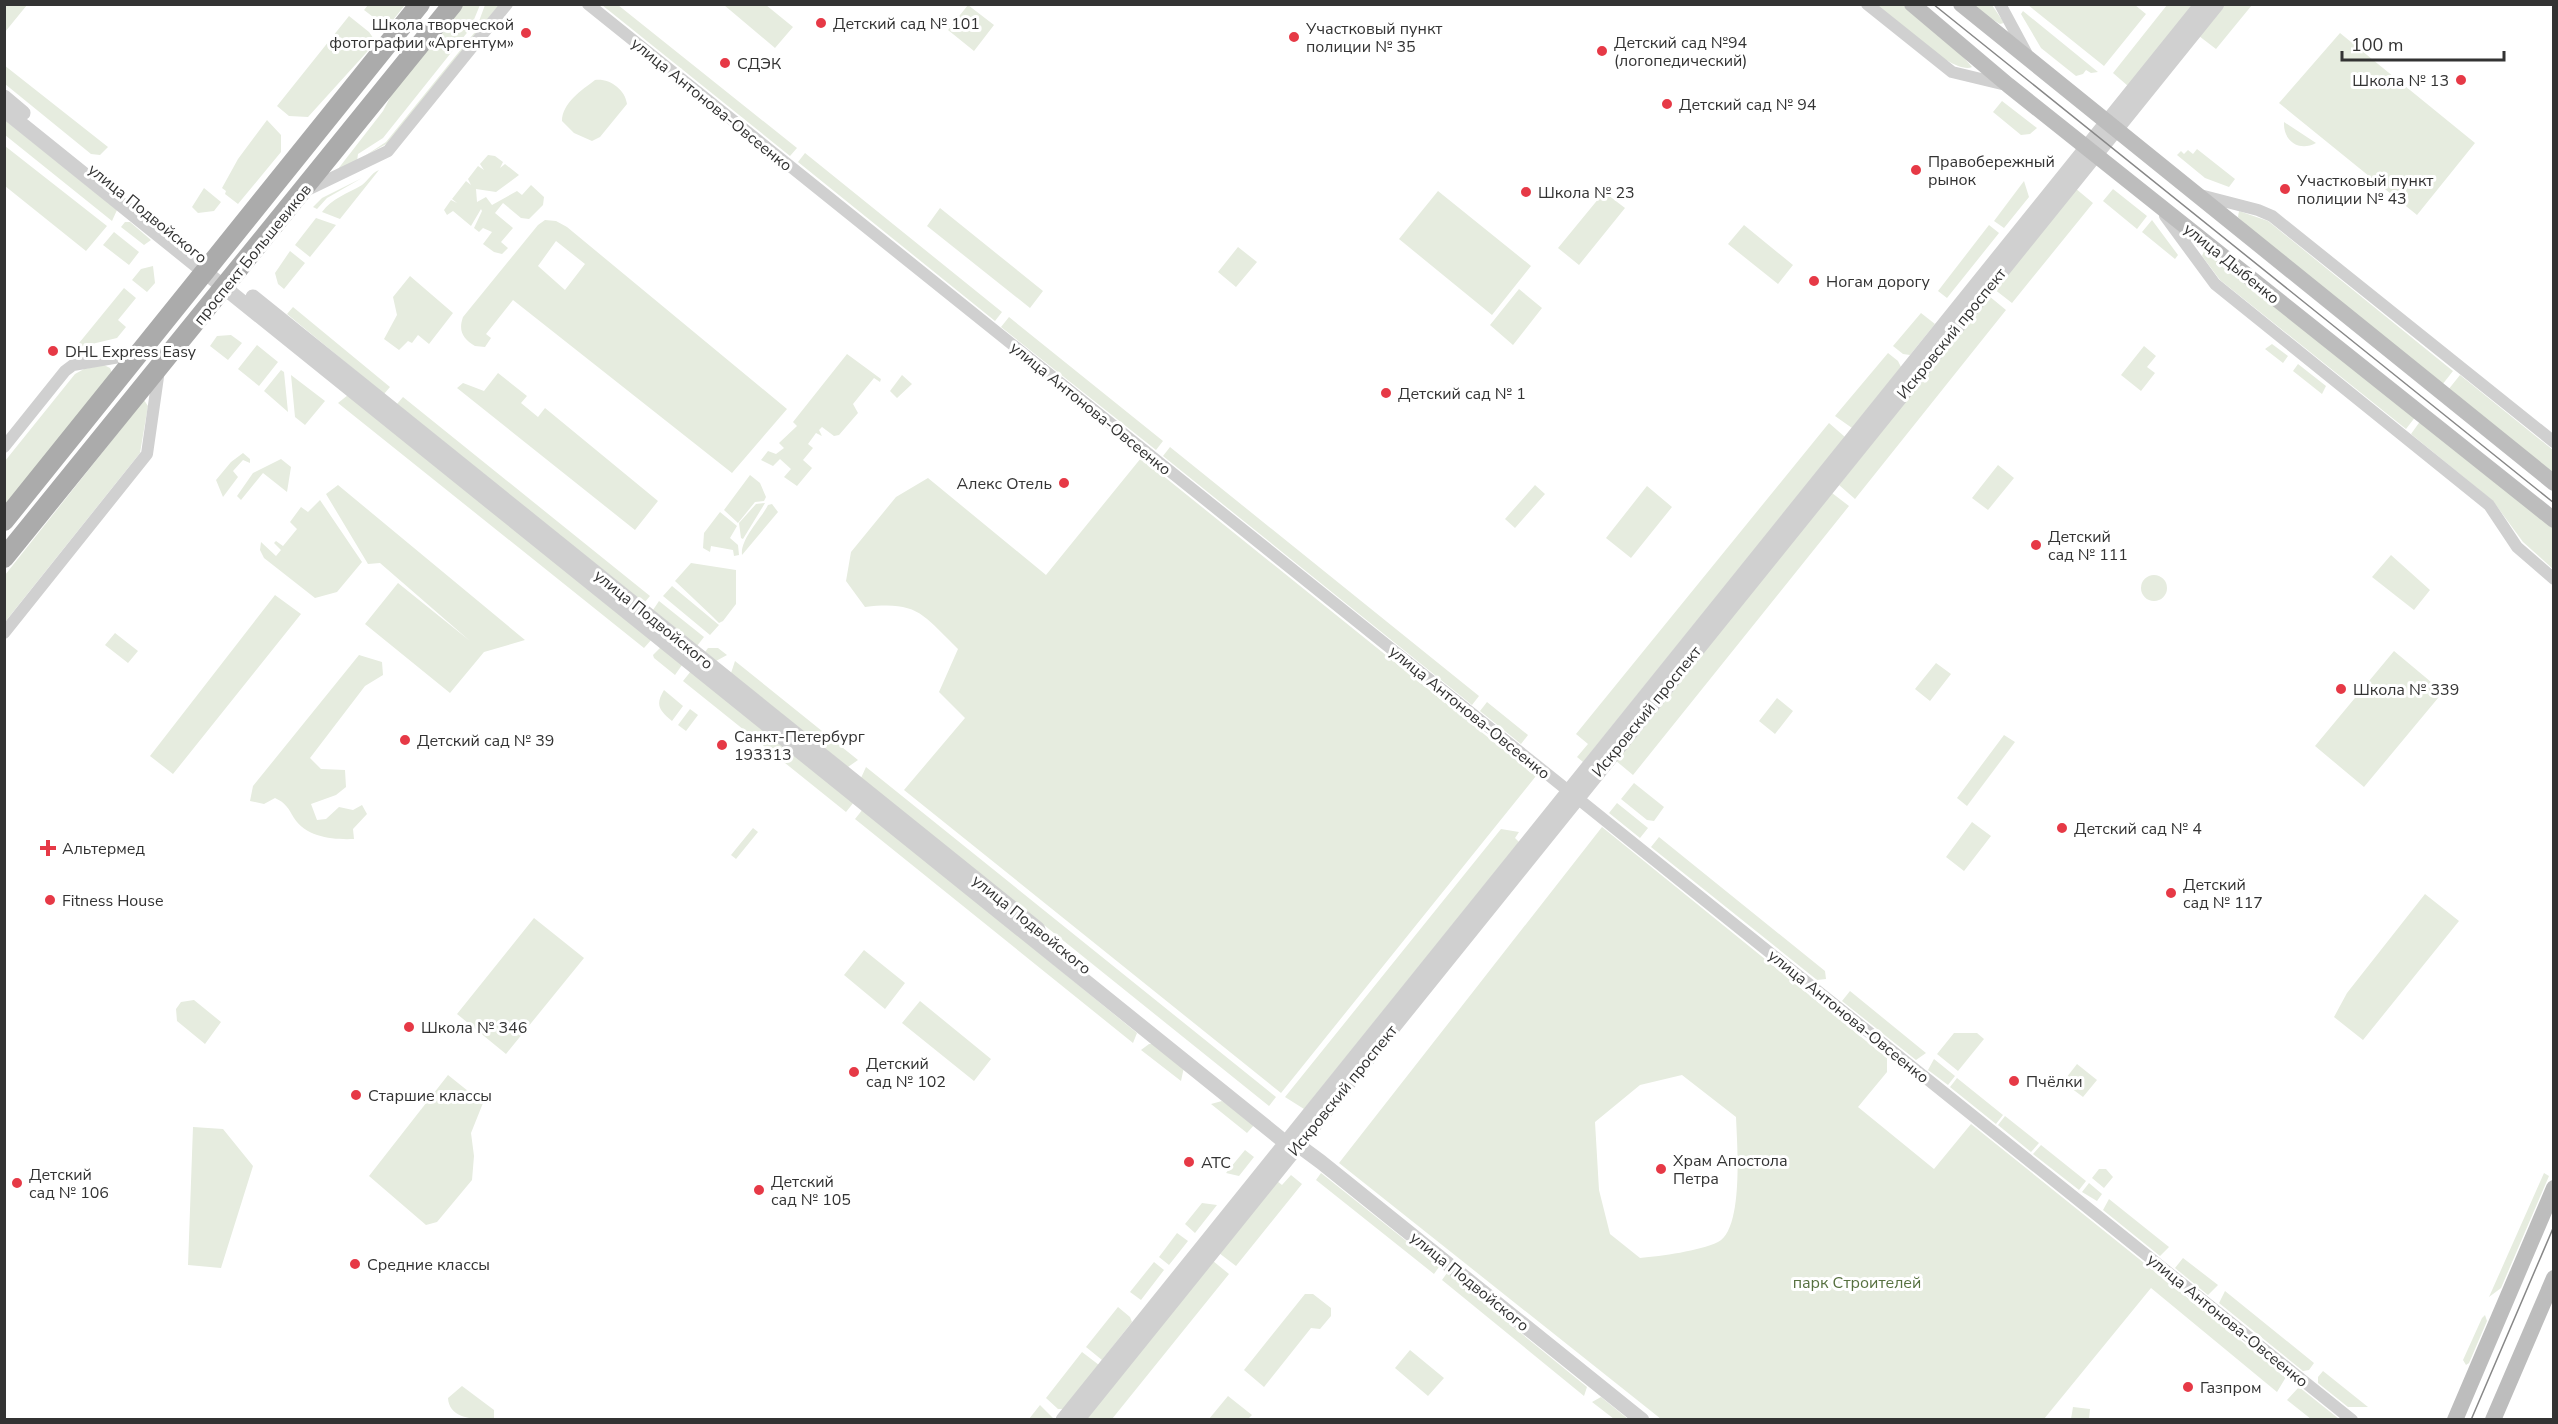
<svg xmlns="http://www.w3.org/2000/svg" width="2558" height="1424" viewBox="0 0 2558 1424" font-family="'Nunito Sans',sans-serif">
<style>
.green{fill:#e6ecdf;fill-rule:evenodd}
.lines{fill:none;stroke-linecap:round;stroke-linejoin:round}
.minor{stroke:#d0d0d0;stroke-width:12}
.tertiary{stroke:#d0d0d0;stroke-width:15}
.secondary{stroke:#bdbdbd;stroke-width:16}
.primary{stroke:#ababab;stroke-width:20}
.tram{stroke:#888;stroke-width:1.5}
.poi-dot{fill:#e63946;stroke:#fff;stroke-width:2}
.labels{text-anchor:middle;stroke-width:6;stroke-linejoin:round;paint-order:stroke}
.poi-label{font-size:16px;fill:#333;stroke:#fff;text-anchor:start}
.street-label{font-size:16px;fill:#333;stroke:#fff}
.park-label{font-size:16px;fill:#56703f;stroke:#fff}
</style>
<rect width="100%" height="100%" fill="#fff"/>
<!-- green -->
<path class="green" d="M5,4L27,5L5,32L4,5Z
M368,5V4L405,5L389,25L381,23L364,10Z
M461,5H480L470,29L383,138L358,154L357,161L338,169L383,111L397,84Z
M485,5H499L388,143L363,157L386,142L475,32Z
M602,5H618L797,148L790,156Z
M724,5H766L793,27L775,48Z
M968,5L994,25L974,51L948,30Z
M1876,5H1903L1951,43L1972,67C1954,76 1892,18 1876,5Z
M1968,5H1992L2004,23L2000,24Z
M2028,5H2135L2146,14L2104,66Z
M2167,5H2194L2128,86L2113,73Z
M2225,5H2252L2216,49L2199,36Z
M2023,11L2098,72L2091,73L2086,70L2083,74L2076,76L2041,48L2021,14Z
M349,16L369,32L376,42L308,117L289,116L277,106Z
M2340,33L2475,143L2417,215L2279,103Z
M4,65L108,147L100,155L91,154L5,84Z
M595,80C609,78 625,89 627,104L600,137L592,141L574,133L562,121C562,103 582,90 595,80Z
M2002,101L2037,128L2030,134L2021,135L1993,112Z
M4,119L117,210L112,221L5,135Z
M267,120L281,135V152L238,204L225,194L226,191L222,188L238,159Z
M2284,122L2316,143C2299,152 2283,141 2284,122Z
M5,146L107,226L86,251L5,186Z
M2197,149L2235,179L2229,187L2205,178L2177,155L2181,151L2184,154L2188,150L2193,154Z
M805,153L1002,312L995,321L798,162Z
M488,155L495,156L503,162L500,168L505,164L519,175L496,192L476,189L477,202L486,197L492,205L517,191L522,195L531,185L544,197L543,205L529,219L521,218L503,203L495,213L513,228L501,242L508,248L502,254L494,252L483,244L492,232L483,228L479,232L474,228L482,211L481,209L471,226L453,211L447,215L444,210L451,200L457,203L452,199L466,181L471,185L468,179L478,166L484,170L480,164Z
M379,170L340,219L322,212C332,198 347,194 362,185C369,180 370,174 379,170Z
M362,178L327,198L317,209L313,207L322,198Z
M2024,181L2029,197L2004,228L1994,221Z
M204,188L221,202L214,211L198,213L192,207Z
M2075,188L2093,203L2012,303L1994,289Z
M2113,189L2147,216L2137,229L2103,201Z
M1438,191L1531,266L1492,315L1399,239Z
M1604,192L1625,208L1579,265L1558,248Z
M940,208L1043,291L1030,308L927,226Z
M2239,211L2268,221L2453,371L2442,385L2256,235L2238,217Z
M316,218L336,225L310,257L295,245Z
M545,220L556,221L567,227L787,409L732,473L513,300L486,334L491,338L485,347L475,346C463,339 458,331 463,317L538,225ZM556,241L585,264L565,290L538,266Z
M2152,220L2178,255L2175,259L2142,232Z
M125,222H130L151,240L144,245L121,227Z
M1744,225L1793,265L1778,284L1728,244Z
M1989,225L1999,233L1947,298L1938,291Z
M114,232L139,252L129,265L103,245Z
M1238,247L1257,262L1236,287L1218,272Z
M290,251L305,263L284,289L278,284L275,273Z
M2204,251L2416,416L2406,429L2220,280L2202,256Z
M153,266L155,283L147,292L132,280L141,269Z
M410,276L453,313L429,344L418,335L412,343L408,341L399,350L384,339L397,315L393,297Z
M124,288L136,298L118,320L126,327L117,338L75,348Z
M1519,289L1542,308L1513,345L1490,325Z
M1989,296L2006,310L1855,499L1839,485Z
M293,307L390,387L384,394L287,314Z
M1921,313L1935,324L1910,355L1903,354L1893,346Z
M1009,317L1163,441L1156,450L1001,327Z
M231,335L242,343L228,360L210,346L217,336Z
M2272,344L2288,356L2283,363L2265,349Z
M257,345L278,362L259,386L238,369Z
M2144,346L2156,356L2147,367L2155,373L2141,391L2121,375Z
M1888,353L1898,361L1901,367L1852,428L1835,416Z
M847,354L881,379L880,382L874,378L853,404L858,413L839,435L834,436L822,427L819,430L822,436L816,433L808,444L813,448L803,460L812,468L797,486L784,477L791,469L780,459L773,466L761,460L768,451L776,454L784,448L779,443L797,426L793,422Z
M2298,364L2326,386L2322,394L2293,371Z
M104,365L110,368L112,373L5,508V461L75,374L84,369Z
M281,370L284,372L288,412L264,391Z
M498,373L527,396L521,403L538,417L545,408L658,501L635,530L457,388L463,383L484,391Z
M291,375L325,401L305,425L295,417Z
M902,375L912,384L897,398L890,391Z
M2460,375L2553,450V475L2448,390Z
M348,395L652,639L644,648L338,403Z
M403,397L650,596L644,603L397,404Z
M144,400L148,406L140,453L5,622V575Z
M2421,420L2553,527V569L2523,542L2493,501L2411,434Z
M1829,423L1845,437L1583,762L1577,757L1588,744L1576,734Z
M1170,447L1479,696L1472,705L1163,456Z
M243,453L250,459V463L243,460L233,471L238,477L223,497L216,480L231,462Z
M1141,458L1536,776L1281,1093L904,790L965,718L939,692L958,649C922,614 918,601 865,607L846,581L851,552L896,497L928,478L1046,575Z
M281,459L291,467L287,492L263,473L241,500L237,496L253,473Z
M1998,465L2014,478L1988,510L1972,498Z
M750,475L760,483L766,497L764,501L755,502L738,523L724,510Z
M338,485L525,640L484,652L450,693L365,624L398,583L470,641L380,563L368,564L326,494Z
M1535,485L1545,494L1515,528L1505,519Z
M1647,486L1672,507L1631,558L1606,538Z
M1832,493L1849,506L1633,775L1615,760Z
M320,500L362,562L337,592L315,598L264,558L260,550L261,542L276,556L281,550L274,543L276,541L283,546L297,529L290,522L301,507L308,512Z
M765,503L743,539L741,538L739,523L756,504Z
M772,504L778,512L742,555C740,539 761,519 768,505Z
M720,512L737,526L730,538L738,545L739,555L734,556L733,550L711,546L710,552L703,548L704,533Z
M2391,555L2430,590L2414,610L2372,577Z
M691,563L736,570V604L723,621L719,623L713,617L719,610L713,617L675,581Z
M2141 588a13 13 0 1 1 26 0a13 13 0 1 1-26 0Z
M672,586L719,625L710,635L663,596Z
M275,595L301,614L173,774L150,756Z
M659,601L704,637L697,646L653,610Z
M115,633L138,651L128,663L105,645Z
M661,647L682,665L675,675L654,658L653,655Z
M708,648H718L727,655L716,661L705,652Z
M2394,651L2443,692L2364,787L2315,746Z
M359,655L382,662L383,675L365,686L310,758L321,769L345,770L346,787L336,795L311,804L317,820L326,819L339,807L353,810L362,805L367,814L353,829L354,839C333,840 306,837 294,818C288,808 286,803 275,798L264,804L250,801L253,786Z
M735,661L858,760L848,767L731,673Z
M1936,663L1951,674L1930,701L1915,689Z
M691,671L854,802L846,812L683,681Z
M664,690L683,706L672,721C659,710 655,705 664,690Z
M1777,698L1793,711L1775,734L1759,721Z
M1487,702L1528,735L1521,744L1480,711Z
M690,709L698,715L686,731L678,725Z
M2004,735L2015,742L1967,806L1957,798Z
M866,767L1276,1097L1269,1106L861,778Z
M1634,783L1664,807L1654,821L1647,820L1621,799Z
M1617,803L1648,828L1640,838L1609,813Z
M863,809L1137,1033L1133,1043L855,819Z
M1972,822L1991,836L1964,871L1946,857Z
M1602,827L1887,1058V1072L1858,1107L1934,1169L1971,1124L2286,1377L2277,1392L2151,1288L2044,1419H1661L1339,1163ZM1682,1075L1736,1117C1737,1143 1744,1229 1718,1242C1699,1251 1662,1256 1640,1258L1610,1234L1599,1190L1595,1122L1640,1085Z
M753,828L758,832L736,859L731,855Z
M1501,829L1519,832L1515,838L1519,842L1304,1109L1285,1097Z
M1659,837L1825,971L1826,979L1817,980L1651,847Z
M2425,894L2459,921L2363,1040L2334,1017L2347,993Z
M534,918L584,958L506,1054L457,1014Z
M864,950L905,983L885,1009L844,975Z
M1850,991L1926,1053L1916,1060L1842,1001Z
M194,1000L221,1022L205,1044L177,1021L176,1009L181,1002Z
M920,1001L991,1059L974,1081L902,1023Z
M1954,1033H1977L1984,1039L1958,1071L1937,1054Z
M1149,1044H1155L1184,1067L1181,1081L1141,1050Z
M1934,1059L1955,1076L1948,1085L1928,1070Z
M2077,1064L2097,1080L2083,1097L2063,1082Z
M448,1075L483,1103L471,1133L474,1156L472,1180L437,1222L426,1225L369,1176Z
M1957,1078L2003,1115L1996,1124L1950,1087Z
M1222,1101L1255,1124L1247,1133L1211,1104Z
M2005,1116L2039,1143L2031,1152L1998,1125Z
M193,1127L223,1129L253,1166L221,1268L188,1265Z
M2041,1145L2086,1181L2079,1190L2033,1154Z
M1245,1150L1254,1157L1239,1176L1226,1173Z
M2099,1169H2106L2113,1177L2104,1188L2092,1178Z
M1321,1173L1439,1267L1434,1274L1316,1180Z
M2544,1173L2549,1176L2501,1288L2489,1297Z
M1291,1175L1302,1184L1236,1266L1219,1253L1277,1181L1282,1185Z
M2089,1183L2102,1194L2097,1201L2082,1192Z
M2109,1199L2169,1247L2160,1256L2103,1210Z
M1202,1203L1217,1205L1195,1233L1185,1224Z
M1177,1233L1188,1241L1169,1265L1159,1257Z
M2183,1258L2218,1285L2208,1295L2175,1268Z
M1213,1261L1229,1274L1112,1419L1085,1420Z
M1154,1262L1164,1270L1141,1300L1130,1292Z
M1447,1273L1587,1387L1584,1396L1442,1280Z
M2225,1291L2314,1363L2309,1370L2303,1371L2219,1303Z
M1305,1294H1313L1331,1308V1316L1320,1329L1311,1328L1264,1387L1244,1370Z
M1118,1307L1130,1317L1132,1322L1102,1360L1086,1347Z
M2485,1315L2487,1321L2469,1363L2466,1365L2463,1360L2482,1318Z
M1410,1350L1444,1378L1428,1396L1395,1368Z
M1082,1352L1099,1365L1063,1409H1058L1046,1398Z
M2323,1371L2368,1407H2348L2318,1383V1377Z
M462,1386L494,1410V1419C478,1420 449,1420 448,1398Z
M2299,1387L2339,1419H2311L2287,1400Z
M1228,1396L1252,1415L1248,1419H1209Z
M1601,1397L1628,1419H1614L1592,1402Z
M1040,1405L1054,1419H1029Z
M2073,1407L2090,1409L2089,1419H2071Z"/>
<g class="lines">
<!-- minor -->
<path class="minor" d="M588,4L2352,1420
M1867,4L1952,72L2006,85
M2000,4L2028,56
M305,191L388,151L507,4
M2200,195L2258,210L2272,216L2554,442
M2165,216L2215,284L2489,505L2517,547L2554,579
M4,447L65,371L73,365L137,354
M4,633L147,454L159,370"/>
<!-- tertiary -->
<path class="tertiary" d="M4,97L23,113
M4,110L1286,1143L1298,1145L1321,1162L1642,1420
M253,297L1038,929
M1063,1420L2202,4
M1077,1420L2217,4"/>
<!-- secondary -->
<path class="secondary" d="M1912,4L2008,85L2554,520
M1961,4L2554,483
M2455,1420L2554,1188
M2493,1420L2554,1278"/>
<!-- primary -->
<path class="primary" d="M4,521L420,4
M4,558L453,4"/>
<!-- tram -->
<path class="tram" d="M1933,4L2554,503
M2471,1420L2554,1226"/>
</g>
<!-- markers -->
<g class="poi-dot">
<circle cx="821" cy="23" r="6"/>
<circle cx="526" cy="33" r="6"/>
<circle cx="1294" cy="37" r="6"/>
<circle cx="1602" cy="51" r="6"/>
<circle cx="725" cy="63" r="6"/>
<circle cx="2461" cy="80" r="6"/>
<circle cx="1667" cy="104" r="6"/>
<circle cx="1916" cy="170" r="6"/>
<circle cx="2285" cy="189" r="6"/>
<circle cx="1526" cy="192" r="6"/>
<circle cx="1814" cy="281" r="6"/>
<circle cx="53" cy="351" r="6"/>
<circle cx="1386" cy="393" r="6"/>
<circle cx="1064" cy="483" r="6"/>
<circle cx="2036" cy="545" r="6"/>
<circle cx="2341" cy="689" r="6"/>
<circle cx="405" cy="740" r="6"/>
<circle cx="722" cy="745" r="6"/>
<circle cx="2062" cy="828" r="6"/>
<path d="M45 839h6v6h6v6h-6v6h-6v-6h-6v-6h6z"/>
<circle cx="2171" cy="893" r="6"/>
<circle cx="50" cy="900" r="6"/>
<circle cx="409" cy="1027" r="6"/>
<circle cx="854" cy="1072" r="6"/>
<circle cx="2014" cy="1081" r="6"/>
<circle cx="356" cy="1095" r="6"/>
<circle cx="1189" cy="1162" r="6"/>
<circle cx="1661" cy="1169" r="6"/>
<circle cx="17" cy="1183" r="6"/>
<circle cx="759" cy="1190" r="6"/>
<circle cx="355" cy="1264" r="6"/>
<circle cx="2188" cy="1387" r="6"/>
</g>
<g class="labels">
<!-- poi labels -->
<g class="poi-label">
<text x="833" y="29">Детский сад № 101</text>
<text x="514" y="30" text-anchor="end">Школа творческой<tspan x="514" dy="18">фотографии «Аргентум»</tspan></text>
<text x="1306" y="34">Участковый пункт<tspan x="1306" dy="18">полиции № 35</tspan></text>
<text x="1614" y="48">Детский сад №94<tspan x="1614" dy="18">(логопедический)</tspan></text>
<text x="737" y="69">СДЭК</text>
<text x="2449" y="86" text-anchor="end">Школа № 13</text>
<text x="1679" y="110">Детский сад № 94</text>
<text x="1928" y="167">Правобережный<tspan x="1928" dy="18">рынок</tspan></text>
<text x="2297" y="186">Участковый пункт<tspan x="2297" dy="18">полиции № 43</tspan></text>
<text x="1538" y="198">Школа № 23</text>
<text x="1826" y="287">Ногам дорогу</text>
<text x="65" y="357">DHL Express Easy</text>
<text x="1398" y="399">Детский сад № 1</text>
<text x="1052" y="489" text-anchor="end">Алекс Отель</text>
<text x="2048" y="542">Детский<tspan x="2048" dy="18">сад № 111</tspan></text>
<text x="2353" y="695">Школа № 339</text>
<text x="734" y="742">Санкт-Петербург<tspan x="734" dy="18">193313</tspan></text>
<text x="417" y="746">Детский сад № 39</text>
<text x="2074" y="834">Детский сад № 4</text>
<text x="62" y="854">Альтермед</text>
<text x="2183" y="890">Детский<tspan x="2183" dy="18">сад № 117</tspan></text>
<text x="62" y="906">Fitness House</text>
<text x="421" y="1033">Школа № 346</text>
<text x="866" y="1069">Детский<tspan x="866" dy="18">сад № 102</tspan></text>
<text x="2026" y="1087">Пчёлки</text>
<text x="368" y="1101">Старшие классы</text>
<text x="1673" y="1166">Храм Апостола<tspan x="1673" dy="18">Петра</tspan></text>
<text x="1201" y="1168">АТС</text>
<text x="29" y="1180">Детский<tspan x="29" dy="18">сад № 106</tspan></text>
<text x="771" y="1187">Детский<tspan x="771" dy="18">сад № 105</tspan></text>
<text x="367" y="1270">Средние классы</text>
<text x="2200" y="1393">Газпром</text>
</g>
<!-- street labels -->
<g class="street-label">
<text transform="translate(712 104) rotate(39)" y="6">улица Антонова-Овсеенко</text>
<text transform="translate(148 213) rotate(39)" y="6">улица Подвойского</text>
<text transform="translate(252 254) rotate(-51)" y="6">проспект Большевиков</text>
<text transform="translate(2232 263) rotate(39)" y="6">улица Дыбенко</text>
<text transform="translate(1951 333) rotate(-51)" y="6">Искровский проспект</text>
<text transform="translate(1091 408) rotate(39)" y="6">улица Антонова-Овсеенко</text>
<text transform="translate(654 619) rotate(39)" y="6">улица Подвойского</text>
<text transform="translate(1646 711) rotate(-51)" y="6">Искровский проспект</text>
<text transform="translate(1470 712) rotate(39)" y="6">улица Антонова-Овсеенко</text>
<text transform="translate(1032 924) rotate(39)" y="6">улица Подвойского</text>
<text transform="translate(1849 1016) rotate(39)" y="6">улица Антонова-Овсеенко</text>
<text transform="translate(1342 1090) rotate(-51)" y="6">Искровский проспект</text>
<text transform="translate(1470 1281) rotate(39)" y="6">улица Подвойского</text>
<text transform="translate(2228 1320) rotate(39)" y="6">улица Антонова-Овсеенко</text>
</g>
<!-- park labels -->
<g class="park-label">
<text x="1857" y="1288">парк Строителей</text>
</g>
</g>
<!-- border -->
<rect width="2558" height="1424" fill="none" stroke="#333333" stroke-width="12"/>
<!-- scale -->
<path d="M2342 51v9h162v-9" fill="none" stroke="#333333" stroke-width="3"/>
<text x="2351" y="51" font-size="18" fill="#333333" stroke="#ffffff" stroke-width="4.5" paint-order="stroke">100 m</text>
</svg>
